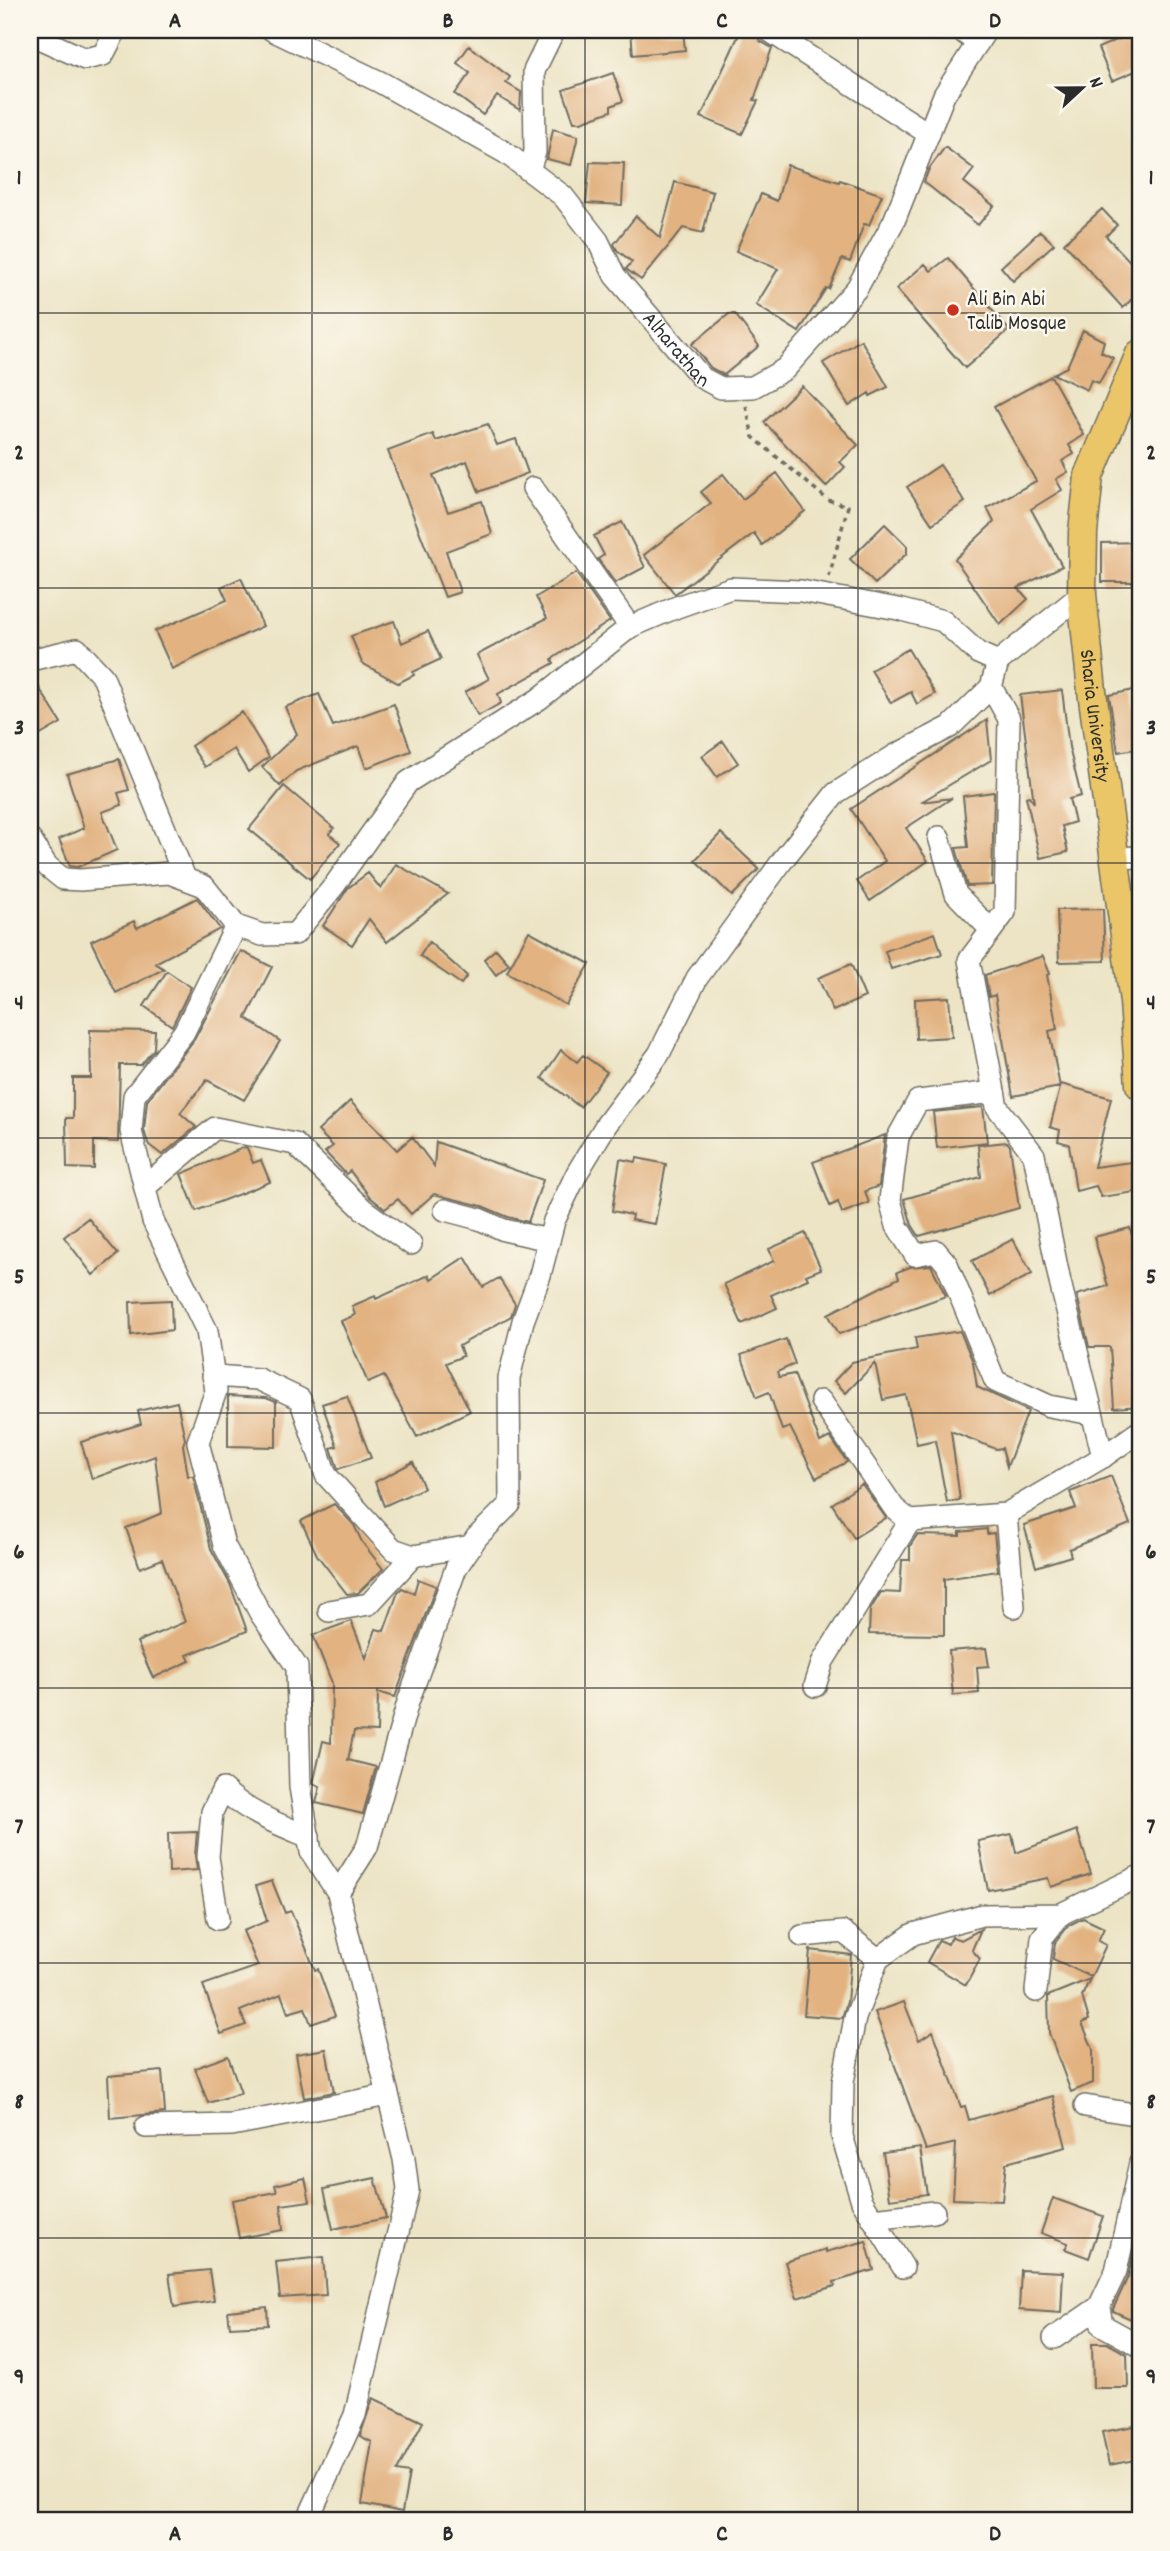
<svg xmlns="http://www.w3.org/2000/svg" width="1170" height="2551" viewBox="0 0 1170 2551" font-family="Dekko,sans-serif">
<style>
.building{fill:#e2b281}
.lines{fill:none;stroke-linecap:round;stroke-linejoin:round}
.minor-casing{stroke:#6f6c61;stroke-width:24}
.major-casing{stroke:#6f6c61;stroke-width:31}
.path{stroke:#6f6c61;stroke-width:3.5;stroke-dasharray:5 5;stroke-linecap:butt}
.minor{stroke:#fff;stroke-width:21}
.major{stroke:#eac669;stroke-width:28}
.grid{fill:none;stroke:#2b2b2b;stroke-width:2;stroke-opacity:0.55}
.poi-dot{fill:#c8321e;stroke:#fbf7ec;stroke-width:2.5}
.labels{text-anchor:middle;stroke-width:5;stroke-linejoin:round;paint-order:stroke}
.poi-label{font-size:21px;fill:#2b2b2b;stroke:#fbf7ec;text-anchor:start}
.street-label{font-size:21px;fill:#2b2b2b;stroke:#fbf7ec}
.neatline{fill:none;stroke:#2b2b2b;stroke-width:2.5}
.grid-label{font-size:23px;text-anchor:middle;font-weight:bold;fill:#2b2b2b}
</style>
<rect width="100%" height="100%" fill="#fbf7ec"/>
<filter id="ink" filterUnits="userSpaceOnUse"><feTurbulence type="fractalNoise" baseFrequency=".0143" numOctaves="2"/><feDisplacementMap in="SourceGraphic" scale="14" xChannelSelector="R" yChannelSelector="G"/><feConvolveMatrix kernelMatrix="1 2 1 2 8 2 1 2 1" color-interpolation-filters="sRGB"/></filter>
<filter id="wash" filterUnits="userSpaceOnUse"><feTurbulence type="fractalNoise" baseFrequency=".00686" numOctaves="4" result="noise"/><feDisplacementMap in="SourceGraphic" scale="28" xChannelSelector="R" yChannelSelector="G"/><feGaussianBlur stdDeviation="1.57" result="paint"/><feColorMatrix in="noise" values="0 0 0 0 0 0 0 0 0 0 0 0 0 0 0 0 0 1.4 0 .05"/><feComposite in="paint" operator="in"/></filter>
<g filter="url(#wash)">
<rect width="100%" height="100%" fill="#ece4c5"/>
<g id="blocks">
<!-- building -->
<path class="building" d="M631,30H683L685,50L633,55Z
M741,30H755L760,41L772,48L754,100L758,101L742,134L701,117Z
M1140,30V69L1112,81L1098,48Z
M469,46L510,77L506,83L521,92L520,110L497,96L483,115L455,94L470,73L457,63Z
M613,73L623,101L611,106V111L581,122H574L563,90Z
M553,129L578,136L571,165L547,159Z
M945,147L974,169L964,182L994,206L978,225L924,182L929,169Z
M590,162L624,163L622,205L586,203Z
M787,165L839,182L840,180L882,195L869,225L864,224L850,262L842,259L829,289L826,288L799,332L756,305L778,269L736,251L761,194L777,201Z
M675,182L713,192L703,233L683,228L641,280L626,269L632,262L617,250L614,244L636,216L660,238Z
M1102,209L1117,225L1106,236L1140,272V291L1123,308L1064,243Z
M1040,231L1054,244L1013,281L1001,267Z
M948,258L1009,330L965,368L896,289L925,264L931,271Z
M729,314H735L759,346L724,375L711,368L692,344Z
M1083,330L1104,341L1101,352L1113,358L1099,383L1091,380L1087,390L1053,374L1067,367Z
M861,340L888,387L870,396L869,393L849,406L823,363Z
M1051,376L1084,435L1069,445L1074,454L1062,461L1068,472L1056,479L1062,490L1031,509L1062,566L1018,588L1028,599L1000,625L955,559L994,522L987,508L1036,481L994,407Z
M802,386L858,445L840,462L845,467L826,487L764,422Z
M488,424L497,445L516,439L528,473L479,492L467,461L433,475L448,512L482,501L492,534L446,551L460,592L445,597L388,451L433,434L436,441Z
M940,465L965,502L932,524L907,487Z
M777,473L805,511L762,545L754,533L675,594L644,555L711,503L701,492L723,474L743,499Z
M622,522L645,567L615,583L598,559L604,555L594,536Z
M885,524L907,546V553L875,584L850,559Z
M1140,542V582H1102V543Z
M576,573L610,621L552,659L554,663L498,694L501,703L478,716L465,692L489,679L477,655L547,618L536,597Z
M241,578L263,626L172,669L155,631L227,600L221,587Z
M394,621L402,643L428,631L441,659L413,672L414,675L398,683L362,663L351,636Z
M908,649L935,694L917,704L911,692L891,703L871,670Z
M30,673L61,723L30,741Z
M1062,690L1069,747L1081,796L1069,799L1075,822L1062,826L1068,852L1040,858L1026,797L1029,796L1034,803L1020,695Z
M1134,690L1140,720V748L1118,752L1109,695Z
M319,694L333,726L394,704L411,751L366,768L358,746L296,771L280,786L262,767L297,734L285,707Z
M242,712L269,757L248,772L234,749L205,767L191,746Z
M987,720L991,760L921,802L952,798L906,828L928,861L870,901L857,881L885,861L851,809Z
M723,741L738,763L717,777L702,756Z
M119,759L129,790L118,793L122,805L102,812L117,850L78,867L70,866L59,839L84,828L67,774Z
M284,786L334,828L329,834L340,843L310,879L249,829Z
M994,792L992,885L967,886L956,848L968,847L963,796Z
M721,833L759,869L732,896L695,860Z
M396,864L448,894L387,942L369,919L352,945L323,926L348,888L368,873L381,889Z
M197,898L220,929L155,963L164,969L116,993L91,941L134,921L137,928Z
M1103,909L1105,961L1059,962L1057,910Z
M529,931L590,964L566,1005L507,972Z
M935,933L942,954L891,969L885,951Z
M429,942L467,976L461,984L420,956Z
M496,949L509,964L496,975L484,959Z
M241,951L272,967L246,1018L280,1041L244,1100L207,1080L180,1113L196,1127L162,1155L149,1145L146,1137L144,1130L147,1101L194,1040Z
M1043,956L1050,974L1047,975L1057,1029L1049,1031L1060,1087L1013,1096L995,995L989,997L985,975Z
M851,964L865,997L833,1011L818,978Z
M167,971L191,987L172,1026L144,1006Z
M949,997L952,1037L916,1039L915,999Z
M90,1030L155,1031L154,1049L141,1065H120L118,1142L94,1141V1169L67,1168L66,1118H73V1078H91Z
M561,1050L577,1062L583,1055L607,1072L580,1107L542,1078Z
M1061,1084L1111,1098L1094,1167L1131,1162L1136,1192L1101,1197L1096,1186L1076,1191L1069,1144L1058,1141L1060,1130L1050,1127Z
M350,1101L397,1150L412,1137L434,1166L436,1142L543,1180L528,1222L508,1217L482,1206L434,1194L411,1214L398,1199L385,1209L370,1197L350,1171L346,1174L325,1152L333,1146L318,1131Z
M983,1107L987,1142L937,1148L933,1112Z
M885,1135L879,1186L865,1191L869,1203L842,1213L838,1202L830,1206L813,1162Z
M1007,1142L1010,1146L1019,1208L919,1236L912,1225L904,1199L981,1177L978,1145Z
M245,1147L247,1148L253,1163L261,1160L270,1182L196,1211L181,1174Z
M637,1158L666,1164L655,1224L631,1220L632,1215L612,1211L620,1159L636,1162Z
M88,1218L118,1254L93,1275L64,1237Z
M1130,1228L1140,1265V1406L1114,1408L1110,1347H1089L1077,1295L1108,1286L1094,1237Z
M805,1233L821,1269L806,1275L808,1279L771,1295L777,1308L742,1324L724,1284L774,1261L769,1249Z
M1013,1239L1032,1274L990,1296L972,1261Z
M465,1257L483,1287L499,1278L515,1304L511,1316L459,1346L463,1356L446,1363L470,1411L417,1437L384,1376L368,1383L341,1321L355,1315L352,1306L375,1296L376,1299L429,1275L431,1279Z
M931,1265L946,1296L839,1334L828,1314L899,1278L897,1272L910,1267Z
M171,1300L172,1330L131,1335L130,1302Z
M960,1331L973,1362L977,1387L1028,1411L1007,1467L1002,1448L996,1449L951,1431L960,1500L947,1502L935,1440L917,1444L906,1395L883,1400L875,1363L846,1393L834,1381L852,1362L917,1349L915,1338Z
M786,1339L795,1364L777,1372L779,1377L794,1374L820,1442L830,1437L847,1462L816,1478L790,1427L782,1430L769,1392L757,1397L741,1355Z
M228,1396L266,1398L276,1402V1447L228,1446Z
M347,1396L371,1458L338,1469L331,1448L337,1446L322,1404Z
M177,1402L185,1439L183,1445L188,1476H193L211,1549L230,1584L247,1631L187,1655L190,1661L153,1678L137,1642L185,1622L162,1559L140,1568L126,1528L162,1513L155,1456L92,1479L81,1442L141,1424L138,1411Z
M413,1462L424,1488L384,1506L375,1482Z
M1111,1476L1130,1524L1069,1549L1071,1556L1036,1567L1024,1525L1076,1508L1070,1492Z
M862,1484L886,1518L854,1538L832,1504Z
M334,1504L354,1525L362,1542L383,1569L358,1593L347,1594L317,1555L301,1521Z
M987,1529V1534L994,1533L998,1571L944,1579V1635L869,1634L870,1610L881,1592L900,1593L902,1560H910V1546L917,1535L960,1536V1532Z
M418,1579L436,1586L395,1697L378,1692L377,1732L354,1731L348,1760L376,1767L363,1814L316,1803L320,1787L313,1784L323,1741L331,1743L332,1683L313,1635L351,1621L366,1658L376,1629L384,1631L398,1592L402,1588L414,1593Z
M986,1648L989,1666L977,1667L979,1693L953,1695L949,1651Z
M1077,1830L1091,1874L1051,1887L1048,1878L988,1890L978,1841L1012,1834L1016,1853Z
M197,1832L195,1856L197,1870L169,1872L168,1833Z
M272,1881L285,1913L291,1911L315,1970L318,1969L335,2016L311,2024L305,2008L288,2013L281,1994L240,2011L246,2025L221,2034L203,1985L258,1966L243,1931L267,1921L256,1886Z
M1083,1918L1104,1928L1098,1941L1106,1945L1091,1977L1053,1959L1055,1943L1069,1925Z
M981,1929L972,1950L980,1959L966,1985L927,1962L939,1940L948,1944L952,1937L961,1940Z
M810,1950L851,1955L847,2002L842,2018L804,2015Z
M1090,1979L1082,1996L1089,2020L1082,2023L1093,2049V2083L1071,2092L1049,2033L1048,1996Z
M904,2002L919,2040L933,2031L961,2107L965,2106L969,2120L1053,2096L1066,2147L1006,2163L1002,2201L953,2199L956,2143L926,2150L875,2012Z
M326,2049L334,2092L304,2098L296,2054Z
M228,2056L241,2093L208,2103L195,2068Z
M162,2071L165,2113L110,2118L108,2076Z
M920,2148L927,2194L890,2199L883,2153Z
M305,2178L310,2201L281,2205L283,2230L239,2238L232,2200L277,2192L275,2185Z
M375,2178L386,2218L333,2229L324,2189Z
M1053,2198L1103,2216L1089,2258L1065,2249L1068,2243L1041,2233Z
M1140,2238V2323L1113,2311V2309L1128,2277L1133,2254Z
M866,2241L874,2270L834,2282L835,2286L797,2298L785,2262L826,2249V2252Z
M323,2257L326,2295L280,2298L276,2262Z
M209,2270L214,2301L174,2307L169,2274Z
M1021,2270L1063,2272L1061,2313L1019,2310Z
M267,2307L268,2325L230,2327L228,2311Z
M1092,2343H1107L1127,2354L1128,2388H1093Z
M373,2398L423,2422L397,2471L409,2473L402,2512L362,2504L372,2442L360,2436Z
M1140,2425V2459L1109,2465L1102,2432Z"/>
</g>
</g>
<g filter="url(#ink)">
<use href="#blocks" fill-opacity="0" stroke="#6f6c61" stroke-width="2"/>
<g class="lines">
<!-- minor casing -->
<g class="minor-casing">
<g id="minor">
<path id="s1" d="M272,30L380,82L506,153L563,196L598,241L615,276L702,378L721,388L753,387L785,369L857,288L894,221L944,95L986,30"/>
<path d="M768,30L929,134"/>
<path d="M960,30L978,43"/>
<path d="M30,34L85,59L103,55L116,30"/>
<path d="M529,170L535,152L534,71L554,30"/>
<path d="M533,488L630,627"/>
<path d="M30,660L77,649L103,677L185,878"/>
<path d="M991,687L1009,719L1005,912L969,960L997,1107L1034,1155L1060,1282L1103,1457"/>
<path d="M939,837L956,894L991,930"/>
<path d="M30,839L47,866L63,879L80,880L169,873L204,886L236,926L262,935L295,934L334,886L408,782L539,699L630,627L677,607L731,588L801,591L898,609L943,621L978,653L998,662L1082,594"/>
<path d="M1113,858L1140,857"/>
<path d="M236,926L184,1032L134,1096L131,1131L153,1221L207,1331L216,1391L198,1442L224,1545L260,1613L297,1667L300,1787L311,1852L338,1893L404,2159L408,2190L355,2415L307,2521"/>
<path d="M994,1092L918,1101L898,1137L890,1200L897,1226L915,1255L936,1251L947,1264L995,1381L1049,1406L1092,1414"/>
<path d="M145,1187L215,1128L295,1144L364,1210L411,1244"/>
<path d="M445,1210L479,1219L504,1230L549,1240"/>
<path d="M213,1376L258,1379L300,1399L326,1475L393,1549L413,1556L471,1546"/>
<path d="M821,1401L894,1508L910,1521L1006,1514L1103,1457L1140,1431"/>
<path d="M1006,1514L1014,1607"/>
<path d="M329,1611L369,1604L413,1556"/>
<path d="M815,1686L823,1661L910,1521"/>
<path d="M338,1893L367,1847L408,1702L456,1568L477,1537L510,1504L509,1378L523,1321L540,1275L554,1221L577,1173L606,1125L659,1054L697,978L785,857L836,793L894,756L950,727L991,687L998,662"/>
<path d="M218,1919L208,1857L212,1812L223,1789C247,1813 278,1824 309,1837"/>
<path d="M802,1936L843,1932L878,1959"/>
<path d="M1036,1991L1042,1938L1061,1914"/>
<path d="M1085,2106L1140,2115"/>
<path d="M146,2127L232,2125L388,2095"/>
<path d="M1140,2163L1116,2271L1099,2307L1102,2325L1140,2346"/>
<path d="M873,2219L934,2212"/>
<path d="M903,2267L862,2201L842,2136L843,2082L855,2018L878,1959L913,1934L982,1915L1061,1914L1140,1876"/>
<path d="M1054,2338L1099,2307"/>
</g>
</g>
<!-- major casing -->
<g class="major-casing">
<g id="major">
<path id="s2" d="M1140,354L1089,476L1083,532L1082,594L1092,691L1134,1002L1140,1085"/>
</g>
</g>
<!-- path -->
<path class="path" d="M746,406L753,437L828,500L848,506L829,577"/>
<!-- minor -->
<use href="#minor" class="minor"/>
<!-- major -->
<use href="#major" class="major"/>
</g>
</g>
<!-- grid -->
<path class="grid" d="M312,30V2521M585,30V2521M858,30V2521M30,313H1140M30,588H1140M30,863H1140M30,1138H1140M30,1413H1140M30,1688H1140M30,1963H1140M30,2238H1140"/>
<!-- markers -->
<circle class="poi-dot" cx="953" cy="310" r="7"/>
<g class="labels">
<!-- poi labels -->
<g class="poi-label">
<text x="967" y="305">Ali Bin Abi<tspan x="967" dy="24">Talib Mosque</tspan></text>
</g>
<!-- street labels -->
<g class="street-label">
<text dy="7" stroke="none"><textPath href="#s1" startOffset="527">Alharathan</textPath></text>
<text dy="7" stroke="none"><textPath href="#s2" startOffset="373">Sharia University</textPath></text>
</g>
</g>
<!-- margin -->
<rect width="1170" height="2551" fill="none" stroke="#fbf7ec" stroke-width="77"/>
<!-- north arrow -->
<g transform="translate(1082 88) rotate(68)" stroke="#fbf7ec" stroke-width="5" paint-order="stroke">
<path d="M0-5L12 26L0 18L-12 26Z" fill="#2b2b2b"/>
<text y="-10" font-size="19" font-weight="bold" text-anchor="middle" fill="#2b2b2b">N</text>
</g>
<rect x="38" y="38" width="1094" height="2474" class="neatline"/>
<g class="grid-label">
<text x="175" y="27">A</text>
<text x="448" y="27">B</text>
<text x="722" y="27">C</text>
<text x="995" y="27">D</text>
<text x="19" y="184">1</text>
<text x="1151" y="184">1</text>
<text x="19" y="459">2</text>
<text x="1151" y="459">2</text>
<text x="19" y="734">3</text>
<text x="1151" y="734">3</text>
<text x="19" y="1009">4</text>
<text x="1151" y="1009">4</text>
<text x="19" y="1283">5</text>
<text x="1151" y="1283">5</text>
<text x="19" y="1558">6</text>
<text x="1151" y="1558">6</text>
<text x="19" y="1833">7</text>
<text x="1151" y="1833">7</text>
<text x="19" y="2108">8</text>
<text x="1151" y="2108">8</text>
<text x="19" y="2383">9</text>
<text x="1151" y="2383">9</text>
<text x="175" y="2540">A</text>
<text x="448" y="2540">B</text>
<text x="722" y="2540">C</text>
<text x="995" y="2540">D</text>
</g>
</svg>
